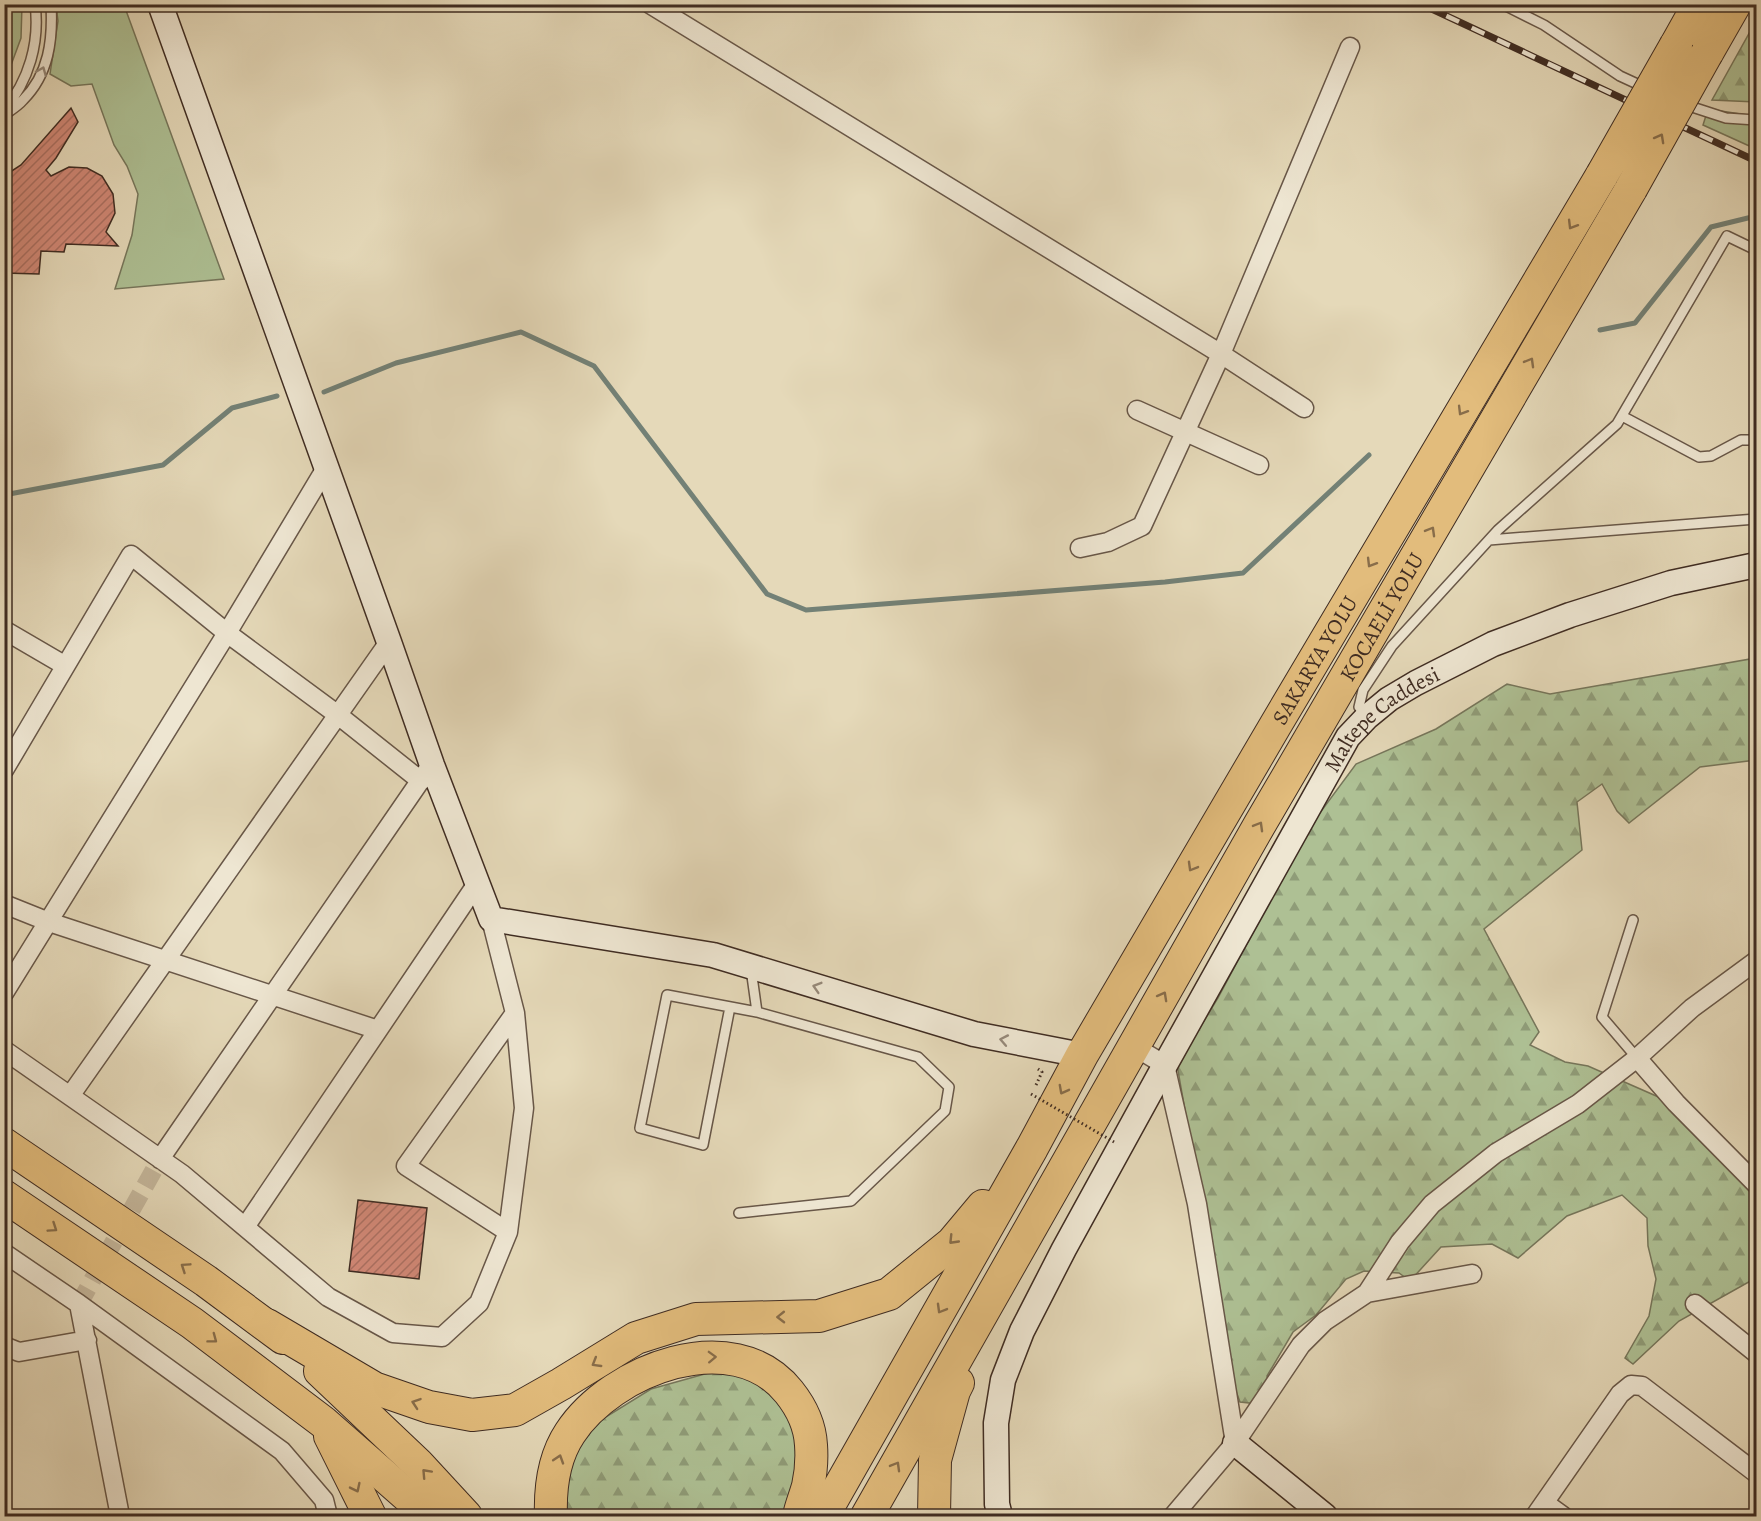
<svg xmlns="http://www.w3.org/2000/svg" width="1761" height="1521" viewBox="0 0 1761 1521" font-family="Alegreya,serif">
<style>
.green{fill:#aec094;stroke:#76765b;stroke-width:1.5}
.forest{fill:url(#forest-firs);stroke:#76765b;stroke-width:1.5}
.lines{fill:none;stroke-linecap:round;stroke-linejoin:round}
.stream{stroke:#738176;stroke-width:5}
.building{fill:url(#building-hatch);stroke:#3f2c22;stroke-width:1.5}
.street-tunnel{stroke:#c4b69b;stroke-width:18;stroke-dasharray:18 9;stroke-linecap:butt}
.lane-casing{stroke:#685748;stroke-width:12}
.street-casing{stroke:#685748;stroke-width:21}
.secondary-casing{stroke:#3f2c22;stroke-width:27}
.highway-casing{stroke:#3f2c22;stroke-width:34}
.path{stroke:#3f2c22;stroke-width:3;stroke-dasharray:1.5 3;stroke-linecap:butt}
.lane{stroke:#eee6d2;stroke-width:9}
.street{stroke:#eee6d2;stroke-width:18}
.secondary{stroke:#eee6d2;stroke-width:24}
.highway{stroke:#e2bc7c;stroke-width:32}
.rail-casing{stroke:#3f2c22;stroke-width:7}
.rail{stroke:#eee6d2;stroke-width:4.5;stroke-dasharray:14;stroke-linecap:butt}
.highway-bridge-casing{stroke:#3f2c22;stroke-width:34;stroke-linecap:butt}
.path-bridge{stroke:#3f2c22;stroke-width:3;stroke-dasharray:1.5 3;stroke-linecap:butt}
.highway-bridge{stroke:#e2bc7c;stroke-width:32}
.oneway{stroke:#96897a}
.oneway2{stroke:#886d4a}
.labels{text-anchor:middle;stroke-width:6;stroke-linejoin:round;paint-order:stroke}
.street-label{font-size:22px;fill:#3f2c22;stroke:#eee6d2}
</style>
<defs>
<pattern id="forest-firs" width="22" height="20" patternUnits="userSpaceOnUse" patternTransform="scale(1.5)"><rect width="22" height="20" fill="#aec094"/><path d="M5 1l3.5 6h-7zM16 11l3.5 6h-7z" fill="#8f9c78"/></pattern>
<pattern id="building-hatch" width="6" height="6" patternUnits="userSpaceOnUse" patternTransform="scale(1.5)"><rect width="6" height="6" fill="#d08775"/><path d="M-1 1l2-2M0 6l6-6M5 7l2-2" fill="none" stroke="#aa6f60"/></pattern>
</defs>
<rect width="100%" height="100%" fill="#e5d9b9"/>
<filter id="stains"><feTurbulence type="fractalNoise" baseFrequency=".00333" numOctaves="4"/><feColorMatrix values="0 0 0 0 .2 0 0 0 0 .09 0 0 0 0 .02 0 0 0 .5 -.17"/></filter>
<radialGradient id="worn" r=".72"><stop offset=".6" stop-color="#630" stop-opacity="0"/><stop offset="1" stop-color="#630" stop-opacity=".3"/></radialGradient>
<!-- green -->
<path class="green" d="M5,4L22,5L21,38L7,76L5,79Z
M56,5H124L224,279L115,289L132,235L138,194L127,166L114,145L92,84L71,86L50,74L58,21Z
M1708,109L1747,115H1756V149L1703,125Z"/>
<!-- forest -->
<path class="forest" d="M1756,21V102L1712,100Z
M1756,658V760L1700,767L1629,823L1617,811L1602,784L1577,802L1582,850L1484,929L1539,1032L1530,1045L1565,1062L1588,1066L1663,1099L1756,1181V1281L1754,1279L1679,1321L1633,1364L1625,1358L1649,1316L1656,1279L1648,1246L1647,1218L1622,1195L1567,1216L1518,1258L1492,1244L1441,1247L1410,1281L1399,1273L1364,1271L1346,1279L1316,1315L1293,1332L1267,1376L1269,1387L1258,1404L1240,1402L1233,1383L1177,1065L1218,998L1308,829L1356,764L1436,729L1507,684L1550,694Z
M719,1370L769,1385L796,1427L798,1474L792,1516H564L571,1457L596,1423L651,1389Z"/>
<g class="lines">
<!-- stream -->
<path class="stream" d="M1600,330L1635,323L1711,227L1756,216
M324,392L396,363L521,332L594,366L767,594L806,610L1165,582L1243,573L1369,455
M4,495L163,465L232,408L277,396"/>
</g>
<!-- building -->
<path class="building" d="M71,108L78,122L56,158L46,170L51,176L69,167L87,168L102,176L113,194L115,213L106,232L118,246L66,244L64,252L41,251L39,274L4,273V176L21,165Z
M358,1200L427,1208L419,1279L349,1271Z"/>
<g class="lines">
<!-- street-tunnel -->
<path class="street-tunnel" d="M79,1304L160,1159"/>
<!-- lane casing -->
<g class="lane-casing">
<path id="lane" d="M1502,4L1544,25L1620,76L1646,88
M1683,104L1726,118L1756,120
M4,110C29,81 40,42 35,4
M4,115C11,110 18,106 23,100C49,74 53,40 51,4
M1622,416L1699,457L1711,456L1741,440H1756
M1489,540L1756,519
M1367,717L1359,707L1363,690L1392,646L1498,530L1617,424L1727,236L1756,250
M1633,920L1602,1017L1637,1058
M730,1007L703,1145L640,1128L667,995L757,1012
M739,1213L851,1201L945,1111L949,1087L918,1057L757,1012L751,969"/>
</g>
<!-- street casing -->
<g class="street-casing">
<path id="street" d="M650,4L1221,354L1304,408
M1137,410L1259,465
M1080,548L1108,542L1142,526L1221,354L1350,47
M4,630L64,665
M4,770L131,555L227,633L338,715L421,781
M4,904L49,922L378,1030
M4,993L227,633L326,468
M1135,1047L1165,1065L1197,1204L1235,1443
M4,1050L182,1174L328,1297L393,1333L442,1337L479,1303L508,1232L524,1108L515,1013L491,919
M1637,1058L1676,1103L1756,1184
M70,1096L389,642
M160,1159L427,771
M245,1227L476,885
M508,1232L406,1166L515,1013
M4,1253L79,1304L120,1516
M1367,1293L1400,1242L1432,1204L1496,1153L1578,1104L1637,1058L1692,1008L1756,961
M79,1304L282,1451L324,1500L328,1516
M1695,1304L1756,1353
M4,1346L19,1352L87,1340
M1545,1503L1563,1516
M1173,1516L1235,1443L1301,1345L1325,1321L1367,1293L1472,1274
M1535,1516L1620,1394L1631,1385L1642,1386L1756,1473"/>
</g>
<!-- secondary casing -->
<g class="secondary-casing">
<g id="secondary">
<path d="M160,4L389,642L432,765L491,919L713,955L974,1034L1082,1055"/>
<path d="M1235,1443L1325,1516"/>
<path id="s1" d="M1000,1516L997,1504L996,1423L1003,1380L1022,1331L1064,1249L1165,1065L1348,737L1367,717L1389,699L1416,683L1493,644L1570,615L1671,583L1756,565"/>
</g>
</g>
<!-- highway casing -->
<g class="highway-casing">
<g id="highway">
<path d="M1676,45L1699,4"/>
<path d="M1707,53L1735,4"/>
<path d="M4,1144L206,1281L283,1338"/>
<path d="M4,1196L192,1323L323,1422L413,1501L427,1516"/>
<path d="M267,1325L374,1388L429,1407L472,1415L515,1410L561,1384L636,1338L696,1319L819,1316L889,1294L952,1243L983,1206"/>
<path d="M320,1371L418,1464L466,1516"/>
<path d="M330,1436L370,1516"/>
<path d="M551,1516C550,1489 554,1457 570,1433C611,1370 733,1322 789,1392C801,1407 810,1426 811,1445C812,1459 811,1473 808,1486C805,1497 801,1506 799,1516"/>
<path id="s2" d="M823,1516L1032,1148L1082,1055L1275,726L1602,175"/>
<path id="s3" d="M867,1516L1260,824L1631,189"/>
<path d="M934,1516L935,1460L954,1391L958,1383"/>
</g>
</g>
<!-- path -->
<path class="path" d="M1036,1085L1042,1072L1038,1069"/>
<!-- lane -->
<use href="#lane" class="lane"/>
<!-- street -->
<use href="#street" class="street"/>
<!-- secondary -->
<use href="#secondary" class="secondary"/>
<!-- highway -->
<use href="#highway" class="highway"/>
<!-- rail casing -->
<g class="rail-casing">
<path id="rail" d="M1421,4L1756,161"/>
</g>
<!-- rail -->
<use href="#rail" class="rail"/>
<!-- highway-bridge casing -->
<g class="highway-bridge-casing">
<path id="highway-bridge" d="M1602,175L1676,45
M1631,189L1707,53"/>
</g>
<!-- path-bridge -->
<path class="path-bridge" d="M1031,1094L1114,1142"/>
<!-- highway-bridge -->
<use href="#highway-bridge" class="highway-bridge"/>
</g>
<!-- one-way arrows -->
<defs><path id="oneway-chevron" d="M-2-3.5L2.5 0L-2 3.5" fill="none" stroke-width="1.6" stroke-linecap="round" stroke-linejoin="round" transform="scale(1.5)"/></defs>
<g class="oneway">
<use href="#oneway-chevron" transform="translate(42 71) rotate(-68)"/>
<use href="#oneway-chevron" transform="translate(817 987) rotate(-163)"/>
<use href="#oneway-chevron" transform="translate(1004 1040) rotate(-169)"/>
</g>
<g class="oneway2">
<use href="#oneway-chevron" transform="translate(1660 138) rotate(-61)"/>
<use href="#oneway-chevron" transform="translate(1572 225) rotate(121)"/>
<use href="#oneway-chevron" transform="translate(1530 362) rotate(-60)"/>
<use href="#oneway-chevron" transform="translate(1462 411) rotate(121)"/>
<use href="#oneway-chevron" transform="translate(1431 531) rotate(-60)"/>
<use href="#oneway-chevron" transform="translate(1371 563) rotate(121)"/>
<use href="#oneway-chevron" transform="translate(1259 826) rotate(-60)"/>
<use href="#oneway-chevron" transform="translate(1192 867) rotate(120)"/>
<use href="#oneway-chevron" transform="translate(1163 996) rotate(-61)"/>
<use href="#oneway-chevron" transform="translate(1063 1090) rotate(118)"/>
<use href="#oneway-chevron" transform="translate(53 1228) rotate(34)"/>
<use href="#oneway-chevron" transform="translate(953 1240) rotate(134)"/>
<use href="#oneway-chevron" transform="translate(185 1267) rotate(-146)"/>
<use href="#oneway-chevron" transform="translate(941 1309) rotate(120)"/>
<use href="#oneway-chevron" transform="translate(781 1317) rotate(179)"/>
<use href="#oneway-chevron" transform="translate(213 1339) rotate(37)"/>
<use href="#oneway-chevron" transform="translate(712 1357) rotate(-2)"/>
<use href="#oneway-chevron" transform="translate(596 1363) rotate(149)"/>
<use href="#oneway-chevron" transform="translate(416 1403) rotate(-161)"/>
<use href="#oneway-chevron" transform="translate(559 1459) rotate(-72)"/>
<use href="#oneway-chevron" transform="translate(896 1466) rotate(-60)"/>
<use href="#oneway-chevron" transform="translate(426 1473) rotate(-133)"/>
<use href="#oneway-chevron" transform="translate(356 1488) rotate(64)"/>
</g>
<g class="labels">
<!-- street labels -->
<g class="street-label">
<text dy="8" stroke="none"><textPath href="#s3" startOffset="1036">KOCAELİ YOLU</textPath></text>
<text dy="8" stroke="none"><textPath href="#s2" startOffset="987">SAKARYA YOLU</textPath></text>
<text dy="8" stroke="none"><textPath href="#s1" startOffset="904">Maltepe Caddesi</textPath></text>
</g>
</g>
<!-- margin -->
<rect width="1761" height="1521" fill="none" stroke="#e5d9b9" stroke-width="24"/>
<rect x="6" y="6" width="1749" height="1509" fill="none" stroke="#3f2c22" stroke-width="3"/>
<rect x="12" y="12" width="1737" height="1497" fill="none" stroke="#3f2c22" stroke-width="1.5"/>
<rect width="100%" height="100%" filter="url(#stains)"/>
<rect width="100%" height="100%" fill="url(#worn)"/>
</svg>
